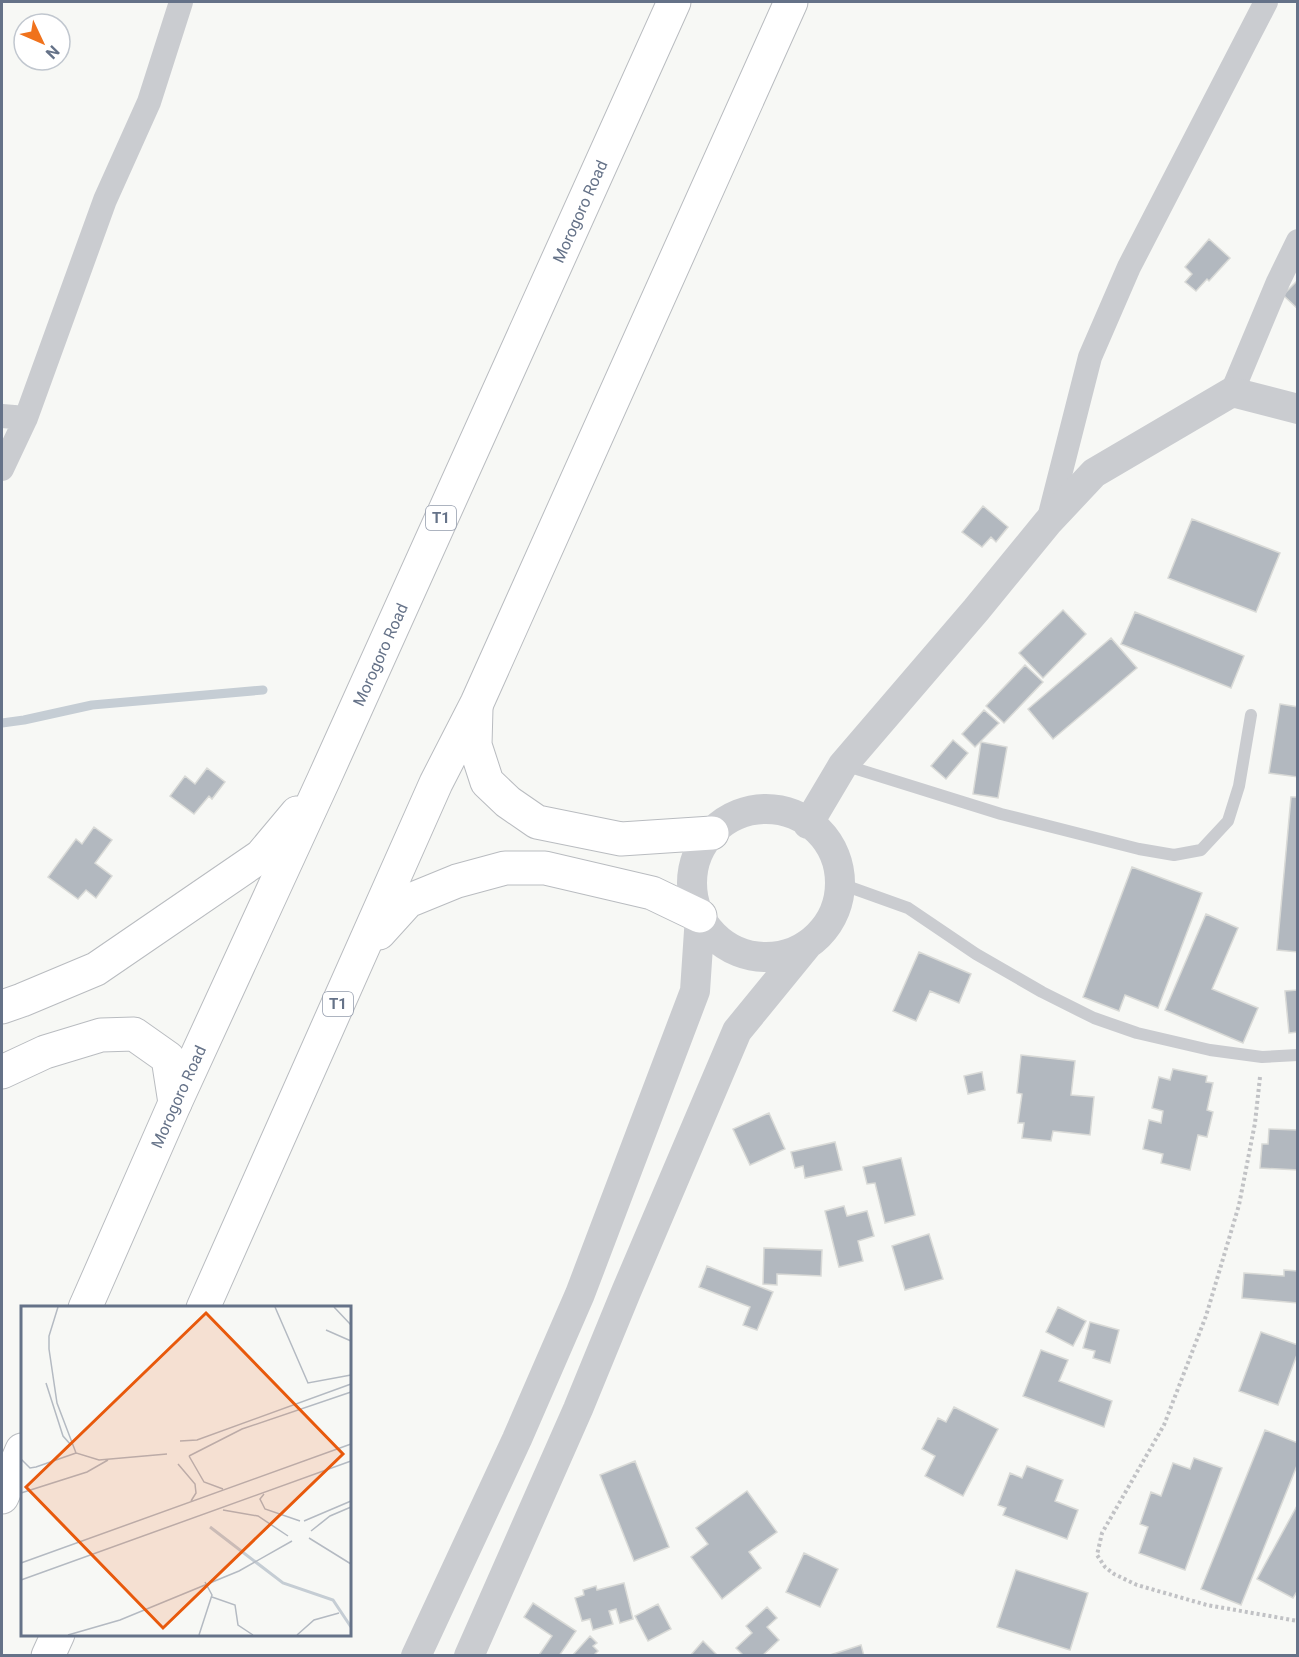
<svg xmlns="http://www.w3.org/2000/svg" width="1299" height="1657" viewBox="0 0 1299 1657" font-family="Roboto,sans-serif">
<style>
.lines{fill:none;stroke-linecap:round;stroke-linejoin:round}
.stream{stroke:#c5cdd4;stroke-width:9}
.building{fill:#b2b8bf;stroke:#d9dad7;stroke-width:1.5}
.trunk-casing{stroke:#b9bcc0;stroke-width:35}
.path{stroke:#c1c2c5;stroke-width:4;stroke-dasharray:3 3;stroke-linecap:butt}
.service{stroke:#caccd0;stroke-width:12}
.minor{stroke:#caccd0;stroke-width:24}
.tertiary{stroke:#caccd0;stroke-width:30}
.trunk{stroke:#fff;stroke-width:33}
.labels{text-anchor:middle;stroke-width:6;stroke-linejoin:round;paint-order:stroke}
.shield{fill:#fff;stroke:#939cac;stroke-width:1.5}
.shield-label{font-size:15px;font-weight:bold;fill:#657288}
.street-label{font-size:16px;fill:#657288;stroke:#fff}
.inset-river{fill:none;stroke:#c5cdd4;stroke-width:3}
.inset-road{fill:none;stroke:#b4bac2;stroke-width:1.5}
.view{fill:#e8590c;fill-opacity:0.15;stroke:#e8590c;stroke-width:3}
.inset-edge{fill:none;stroke:#657288;stroke-width:3}
</style>
<rect width="100%" height="100%" fill="#f7f8f5"/>
<g class="lines">
<!-- stream -->
<path class="stream" d="M2,723L24,720L92,705L263,690"/>
</g>
<!-- building -->
<path class="building" d="M1209,239L1230,258L1209,281L1207,279L1196,291L1185,282L1192,274L1185,267Z
M1298,280V309L1283,295Z
M983,506L1008,527L996,542L991,537L982,547L962,532Z
M1192,519L1280,553L1256,612L1168,578Z
M1063,610L1086,634L1043,678L1019,653Z
M1135,612L1244,656L1231,688L1121,644Z
M1111,638L1137,668L1053,739L1028,709Z
M1025,665L1043,682L1004,723L986,706Z
M1280,704L1298,707V777L1269,773Z
M984,710L999,723L975,747L962,734Z
M953,740L968,753L946,779L931,766Z
M981,742L1007,747L998,798L973,794Z
M207,768L225,782L212,799L209,796L194,814L170,796L185,776L195,784Z
M1291,797H1298V952L1277,950Z
M94,827L112,840L95,863L112,876L96,898L86,890L78,899L48,877L76,839L82,844Z
M1132,867L1202,893L1158,1008L1125,995L1119,1011L1083,997Z
M1206,914L1238,928L1212,989L1258,1008L1243,1043L1165,1010Z
M919,952L971,974L959,1003L930,991L916,1021L893,1011Z
M1298,990V1032L1289,1033L1285,991Z
M1021,1055L1075,1061L1071,1095L1094,1097L1090,1135L1053,1131L1051,1141L1022,1138L1024,1123H1018L1022,1094L1017,1093Z
M1173,1069L1207,1076L1206,1082L1213,1083L1207,1110L1213,1112L1207,1137L1198,1135L1190,1170L1161,1163L1163,1154L1143,1149L1149,1120L1161,1123L1163,1111L1152,1108L1159,1077L1170,1080Z
M982,1072L985,1090L968,1094L964,1076Z
M769,1113L785,1149L750,1165L733,1129Z
M1269,1129L1298,1130V1170L1260,1168L1262,1144H1268Z
M835,1142L842,1170L805,1178L803,1166L795,1168L791,1152Z
M901,1158L915,1215L885,1223L875,1183L867,1184L863,1167Z
M844,1206L847,1216L867,1211L874,1236L858,1241L863,1261L839,1267L825,1211Z
M929,1234L943,1279L905,1290L892,1246Z
M764,1248L822,1250L821,1276L777,1274V1285L763,1284Z
M707,1266L773,1292L757,1330L743,1325L750,1307L699,1287Z
M1284,1270L1298,1271V1303L1242,1298L1244,1273L1284,1276Z
M1058,1307L1086,1321L1073,1346L1046,1332Z
M1090,1322L1119,1330L1110,1363L1093,1358L1095,1351L1083,1348Z
M1261,1332L1298,1345V1352L1278,1405L1239,1391Z
M1041,1350L1068,1360L1059,1381L1112,1401L1104,1427L1023,1396Z
M954,1407L998,1429L963,1496L925,1476L935,1456L922,1449L938,1418L946,1422Z
M1265,1430L1298,1443V1463L1241,1605L1201,1589Z
M1194,1458L1222,1468L1185,1570L1139,1553L1148,1527L1140,1524L1151,1492L1161,1496L1173,1463L1190,1469Z
M635,1461L669,1547L634,1561L600,1475Z
M1027,1466L1063,1480L1055,1501L1078,1510L1067,1539L1003,1515L1006,1508L998,1505L1010,1473L1022,1478Z
M747,1491L777,1532L749,1552L761,1568L722,1599L691,1557L708,1544L696,1528Z
M1298,1504V1590L1293,1598L1257,1579Z
M804,1553L838,1569L820,1607L786,1592Z
M1016,1570L1088,1593L1070,1650L997,1627Z
M624,1583L633,1619L620,1623L616,1609L609,1611L613,1624L593,1630L590,1619L582,1621L575,1598L584,1595L583,1590L596,1586L597,1590Z
M533,1603L576,1631L559,1656L539,1655L552,1636L524,1617Z
M658,1604L671,1629L648,1641L635,1616Z
M767,1607L777,1618L767,1627L779,1640L762,1656H744L736,1648L752,1633L746,1626Z
M590,1636L597,1643L593,1646L598,1651L593,1656H572Z
M703,1641L718,1656H690Z
M861,1645L864,1656H827Z"/>
<g class="lines">
<!-- trunk casing -->
<g class="trunk-casing">
<g id="trunk">
<path d="M476,708L475,745L487,782L508,802L537,822L621,839L712,833"/>
<path d="M379,933L408,901L457,881L505,868H545L652,893L700,916"/>
<path d="M2,1007L22,1000L96,969L261,856L297,813"/>
<path d="M2,1072L45,1052L101,1035L134,1034L168,1058L175,1103"/>
<path id="s1" d="M85,1308L175,1103L324,779L674,2"/>
<path d="M203,1308L436,783L477,703L791,2"/>
<path d="M2,1497L22,1450"/>
<path d="M48,1656L58,1634"/>
</g>
</g>
<!-- path -->
<path class="path" d="M1260,1077L1255,1123L1239,1205L1206,1316L1164,1425L1102,1533L1097,1555L1105,1567L1114,1574L1137,1585L1207,1605L1298,1621"/>
<!-- service -->
<path class="service" d="M844,765L1001,814L1139,849L1174,855L1201,850L1228,821L1239,786L1251,715
M841,884L908,908L976,954L1042,992L1094,1018L1137,1033L1210,1050L1262,1057L1298,1055"/>
<!-- minor -->
<path class="minor" d="M1232,392L1278,282L1298,241
M2,416L26,418
M2,469L26,418L105,200L149,102L181,2
M1048,522L1090,357L1129,267L1266,2"/>
<!-- tertiary -->
<path class="tertiary" d="M692 883a74 74 0 1 1 148 0a74 74 0 1 1-148 0Z
M808,824L843,765L976,610L1048,522L1094,473L1232,392L1298,409
M416,1656L517,1439L580,1294L695,991L700,916
M469,1656L578,1409L626,1292L737,1031L808,944"/>
<!-- trunk -->
<use href="#trunk" class="trunk"/>
</g>
<g class="labels">
<!-- shield labels -->
<g class="shield">
<rect x="426" y="506" width="30" height="24" rx="4.5"/>
<rect x="323" y="992" width="30" height="24" rx="4.5"/>
</g>
<g class="shield-label">
<text x="441" y="523">T1</text>
<text x="338" y="1009">T1</text>
</g>
<!-- street labels -->
<g class="street-label">
<text dy="6" stroke="none"><textPath href="#s1" startOffset="1203">Morogoro Road</textPath></text>
<text dy="6" stroke="none"><textPath href="#s1" startOffset="717">Morogoro Road</textPath></text>
<text dy="6" stroke="none"><textPath href="#s1" startOffset="231">Morogoro Road</textPath></text>
</g>
</g>
<!-- overview -->
<g transform="translate(21 1306)">
<rect width="330" height="330" fill="#f7f8f5"/>
<path class="inset-river" d="M189,221L262,277L312,294L330,321"/>
<path class="inset-road" d="M37,1L28,30V43L36,97L55,147L78,154L146,148M254,1L287,77L330,69M313,1L330,19M305,24L330,35M25,77L42,130L50,139M159,135L176,134L330,78M168,150L221,123L330,86M168,150L183,176L202,183M0,153L9,162L15,161L55,147M157,158L174,178L175,187L170,195M0,187L66,166L87,154M243,188L239,193L244,203L279,215M202,204L237,210L267,230M283,215L330,195M290,225L309,210L330,201M288,232L330,258M0,257L330,138M0,274L330,155M191,291L214,299L217,319L232,329M47,329L99,314L218,265L271,235M178,329L191,289L184,276M276,329L293,314L318,307"/>
<path class="view" d="M185,7L322,148L142,322L5,181Z"/>
<rect width="330" height="330" class="inset-edge"/>
</g>
<!-- border -->
<rect width="1299" height="1657" fill="none" stroke="#657288" stroke-width="6"/>
<!-- north arrow -->
<g transform="translate(42 42) rotate(134)"><circle r="28" fill="#ffffff" stroke="#c1c7cf" stroke-width="1.5"/>
<path d="M0-4.5L10 22L0 15L-10 22Z" fill="#f0721c"/>
<text y="-9" font-size="16" font-weight="bold" text-anchor="middle" fill="#657288">N</text>
</g>
</svg>
